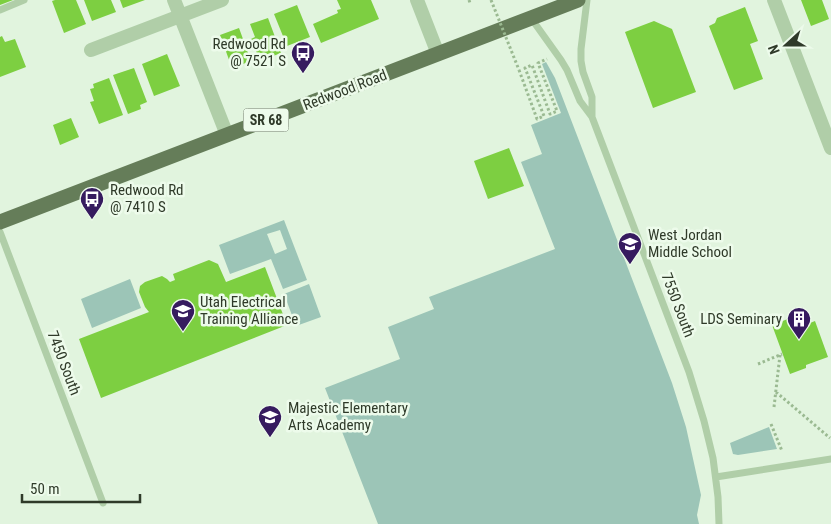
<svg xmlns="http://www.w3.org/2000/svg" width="831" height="524" viewBox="0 0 831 524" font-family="'Roboto Condensed',sans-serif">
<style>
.green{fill:#9cc5b7;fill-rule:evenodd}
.building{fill:#7dcf41}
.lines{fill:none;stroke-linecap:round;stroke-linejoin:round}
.path{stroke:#9bba92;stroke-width:3;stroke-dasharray:2.5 2.5;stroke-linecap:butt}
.lane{stroke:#b0cea8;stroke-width:7}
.street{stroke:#b0cea8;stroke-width:14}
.primary{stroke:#657d59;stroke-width:15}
.path-bridge{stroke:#9bba92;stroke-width:3;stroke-dasharray:2.5 2.5;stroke-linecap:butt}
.labels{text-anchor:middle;stroke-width:5;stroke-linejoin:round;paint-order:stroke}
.shield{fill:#edfbeb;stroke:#687463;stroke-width:1}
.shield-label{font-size:14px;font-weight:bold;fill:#2f3a29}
.poi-label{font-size:15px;fill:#2f3a29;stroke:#edfbeb;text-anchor:start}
.street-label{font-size:15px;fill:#2f3a29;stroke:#edfbeb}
</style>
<rect width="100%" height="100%" fill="#e1f4de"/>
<!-- green -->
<path class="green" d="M546,62L555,78L672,383L686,427L701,495L697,515L699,524H378L325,388L400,359L388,327L434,309L429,297L555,249L521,162L542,154L531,125L561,113L542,64Z
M284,220L307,280L283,289L271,259L230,274L219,245ZM280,230L287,249L275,254L267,234Z
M130,279L141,308L92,328L81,299Z
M309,284L321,317L296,326L284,294Z
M769,427L777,449L738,455L733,454L730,443Z"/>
<!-- building -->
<path class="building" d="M0,0H13L0,5Z
M55,0H76L86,24L64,33L52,1Z
M84,0H111L116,12L92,21Z
M120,0H145L123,8Z
M337,0H371L379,19L321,43L313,24L338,13L337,10L341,9Z
M801,0H822L829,19L811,26Z
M297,5L310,37L287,46L274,14Z
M745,7L758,41L750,44L763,79L734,90L709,26L715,23L717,18Z
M268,18L281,53L260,61L251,39L255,37L250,24Z
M654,21L672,29L696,92L653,108L625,32Z
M239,28L251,61L232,68L220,35Z
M2,36L5,42L15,39L26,67L0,77V37Z
M167,54L180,86L154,96L142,64Z
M134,68L147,102L140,105L141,109L128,114L113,75Z
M109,78L123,115L99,124L90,102L94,101L90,89L94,88L93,84Z
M71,118L79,137L60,145L53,125Z
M509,148L524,186L488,199L474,161Z
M209,260L218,264L226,282L265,267L287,325L101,398L79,339L149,312L145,307L139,292L140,286L145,282L162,276L167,279L170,282L175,280L173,274Z
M801,314L805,325L815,321L828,357L806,365V368L790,374L772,325Z"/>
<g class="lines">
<!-- path -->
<path class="path" d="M469,0L470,3
M519,70L537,119L544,116L525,68L532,65L550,114L557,111L538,63L547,59
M758,364L782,354
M776,392L830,438
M774,407L780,355
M771,424L782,451"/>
<!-- lane -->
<path class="lane" d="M587,0L581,49V61L583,72L592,97V116
M0,10L24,0
M531,18L561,60L567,70L580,101L592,117L689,372L704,421L713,458L718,497L719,524
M0,232L103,503
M716,477L831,459"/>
<!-- street -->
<path class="street" d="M174,0L227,135
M417,0L438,54
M774,0L831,148
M91,50L222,0"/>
<!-- primary -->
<path class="primary" d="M0,222L578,0"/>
<!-- path-bridge -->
<path class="path-bridge" d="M491,0L519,70"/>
</g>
<!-- icons -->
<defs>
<g id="bus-pin" transform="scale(1.25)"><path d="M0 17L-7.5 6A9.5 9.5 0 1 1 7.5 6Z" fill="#361b5f" stroke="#edfbeb"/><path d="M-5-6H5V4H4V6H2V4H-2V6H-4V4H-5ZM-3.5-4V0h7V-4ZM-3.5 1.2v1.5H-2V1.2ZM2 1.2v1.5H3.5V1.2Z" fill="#fff"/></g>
<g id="school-pin" transform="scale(1.25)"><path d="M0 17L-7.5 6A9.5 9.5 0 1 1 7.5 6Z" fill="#361b5f" stroke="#edfbeb"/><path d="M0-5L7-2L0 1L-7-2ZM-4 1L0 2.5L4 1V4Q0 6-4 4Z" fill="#fff"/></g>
<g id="building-pin" transform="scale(1.25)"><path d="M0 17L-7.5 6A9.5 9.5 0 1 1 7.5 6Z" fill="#361b5f" stroke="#edfbeb"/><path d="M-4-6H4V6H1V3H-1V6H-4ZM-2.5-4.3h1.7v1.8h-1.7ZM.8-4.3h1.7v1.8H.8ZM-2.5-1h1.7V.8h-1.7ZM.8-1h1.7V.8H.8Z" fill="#fff"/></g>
</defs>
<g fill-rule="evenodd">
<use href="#bus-pin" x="303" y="53"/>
<use href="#bus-pin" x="92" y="199"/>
<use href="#school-pin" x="630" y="244"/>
<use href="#school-pin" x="183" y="311"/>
<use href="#building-pin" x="799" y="319"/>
<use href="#school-pin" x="270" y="417"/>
</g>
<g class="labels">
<!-- shield labels -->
<rect class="shield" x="243.5" y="108.5" width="45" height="23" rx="4"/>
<g class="shield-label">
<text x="266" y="125">SR 68</text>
</g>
<!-- poi labels -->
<g class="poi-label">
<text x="286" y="49" text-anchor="end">Redwood Rd<tspan x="286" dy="17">@ 7521 S</tspan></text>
<text x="110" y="195">Redwood Rd<tspan x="110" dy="17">@ 7410 S</tspan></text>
<text x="648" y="240">West Jordan<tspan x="648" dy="17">Middle School</tspan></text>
<text x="200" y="307">Utah Electrical<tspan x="200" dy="17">Training Alliance</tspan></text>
<text x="782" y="324" text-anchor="end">LDS Seminary</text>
<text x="288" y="413">Majestic Elementary<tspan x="288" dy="17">Arts Academy</tspan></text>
</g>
<!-- street labels -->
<g class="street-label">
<text transform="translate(345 90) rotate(-21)" y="5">Redwood Road</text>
<text transform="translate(678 305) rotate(69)" y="5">7550 South</text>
<text transform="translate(64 363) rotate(69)" y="5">7450 South</text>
</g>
</g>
<!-- north arrow -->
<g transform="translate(786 45) rotate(249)" stroke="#edfbeb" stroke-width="4" paint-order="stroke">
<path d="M0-4L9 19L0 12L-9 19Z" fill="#2f3a29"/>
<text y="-8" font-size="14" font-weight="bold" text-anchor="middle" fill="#2f3a29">N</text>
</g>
<!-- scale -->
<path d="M22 494v8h118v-8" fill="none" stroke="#2f3a29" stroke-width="2.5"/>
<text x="30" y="494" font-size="15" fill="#2f3a29" stroke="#edfbeb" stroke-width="4" paint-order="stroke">50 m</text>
</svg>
